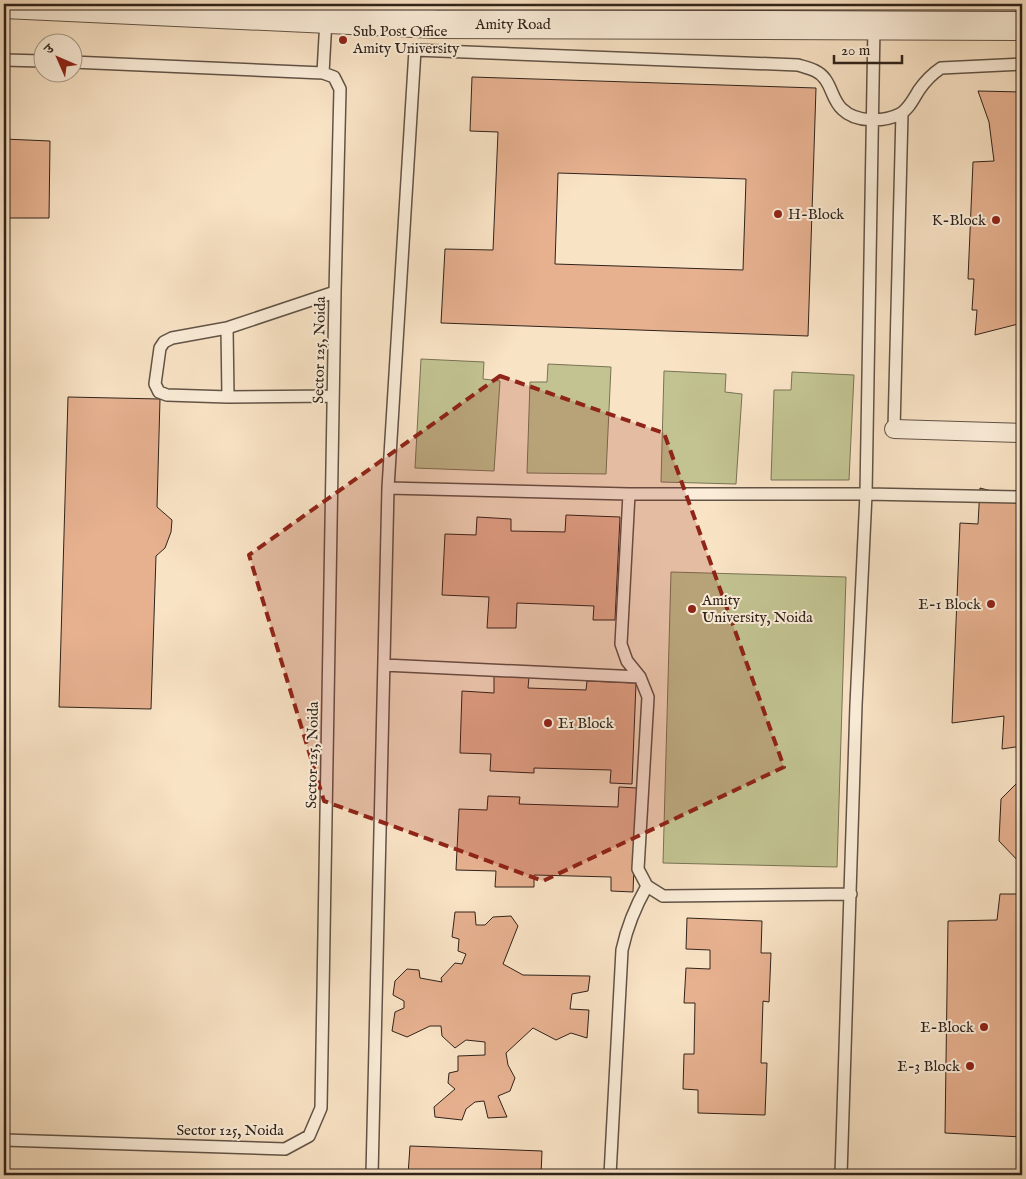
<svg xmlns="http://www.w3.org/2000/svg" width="1026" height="1179" viewBox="0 0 1026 1179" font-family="'IM FELL English','Noto Serif Devanagari',serif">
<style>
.green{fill:#c2c391;stroke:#797356}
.building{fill:#e7b190;stroke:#30231b;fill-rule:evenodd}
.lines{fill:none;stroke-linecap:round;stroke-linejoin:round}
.service-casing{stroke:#625346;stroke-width:14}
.pedestrian-casing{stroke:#625346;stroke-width:20}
.tertiary-casing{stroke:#625346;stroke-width:30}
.service{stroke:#fbedd9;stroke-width:11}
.pedestrian{stroke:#fbedd9;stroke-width:18}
.tertiary{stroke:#fbedd9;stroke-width:28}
.marked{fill:#8f2418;fill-opacity:0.2;stroke:#8f2418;stroke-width:4;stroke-dasharray:10 6;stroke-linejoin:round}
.poi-dot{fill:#8f2418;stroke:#fbedd9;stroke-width:2}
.labels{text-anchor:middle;stroke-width:4;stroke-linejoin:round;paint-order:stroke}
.street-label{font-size:15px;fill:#30231b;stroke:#fbedd9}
.poi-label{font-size:15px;fill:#30231b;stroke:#fbedd9;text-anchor:start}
</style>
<rect width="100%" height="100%" fill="#f9e3c5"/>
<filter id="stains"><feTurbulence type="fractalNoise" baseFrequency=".004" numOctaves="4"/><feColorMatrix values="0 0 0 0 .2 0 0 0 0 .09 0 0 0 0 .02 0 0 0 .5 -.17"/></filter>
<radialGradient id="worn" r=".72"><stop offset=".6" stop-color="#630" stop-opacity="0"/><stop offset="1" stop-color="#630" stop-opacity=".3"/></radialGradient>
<!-- green -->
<path class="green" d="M421,359L484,362L483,379L500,381L494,471L415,468Z
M548,364L611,367L606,474L527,473L530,382H547Z
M664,371L726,374L725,392L742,394L736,484L661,482Z
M792,372L854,375L849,480H771L774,390H791Z
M671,572L846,577L837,867L663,863Z"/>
<!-- building -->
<path class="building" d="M472,77L816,88L808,336L441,323L445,249L493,250L498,132L470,131ZM558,173L746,179L743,270L555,264Z
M978,91L1022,92V323L975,335L977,310H972L974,279H968L973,162L994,161L989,122Z
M4,139L50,141L49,218H4Z
M68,397L160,399L157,507L172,520L171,532L165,548L156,556L151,709L59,707Z
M980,488L1022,499V746L1002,749L1004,716L952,723L960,523L978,524Z
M566,515L620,517L615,620H593L594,606L517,603L516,628H487L489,597L442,595L445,534L476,535L477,517L511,519V531L565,532Z
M494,675L529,677L528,688L586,690L587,681L636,683L632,784L610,783L611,770L534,768V773L490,771L491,754L460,753L462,691L494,693Z
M1022,778V865L999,841L1001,799Z
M619,787L637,788L633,892L611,891V877L534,875V887H495L496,871L456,870L459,809L487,810L488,796L520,797L519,804L618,807Z
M1000,894H1022V1137L945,1133L948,921L997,920Z
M455,912H475L476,925H485L493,917L511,916L518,926L503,964L523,975L590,976L588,991L572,994L570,1009L589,1010L587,1038L571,1033L556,1040L533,1028L506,1053L508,1065L515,1078L510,1091L498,1096L507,1117L488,1118L484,1101L475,1102L466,1109L462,1120L435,1117L434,1107L455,1089L448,1083L449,1073L458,1071V1056L485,1055V1042L466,1040L455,1048L442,1036L441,1026H430L407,1037L392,1031L395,1012L404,1008V1001L393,995L395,981L407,969L419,970L420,978L442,982L441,978L455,963L462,964L466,954L458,951L459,939L452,937Z
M687,918L762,921L761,953H771L769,1002L763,1001L761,1063H767L765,1115L698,1113V1090L683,1089L684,1054H694L695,1003H684L686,968L710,969V950L686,949Z
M410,1146L542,1151L541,1175H408Z"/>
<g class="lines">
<!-- service casing -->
<g class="service-casing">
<path id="service" d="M4,60L42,61
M323,73L326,19
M227,328L228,397
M333,396L228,397L167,395L159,392L155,384L160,348L164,342L172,338L227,328L335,292
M894,429L902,113
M388,488L629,494H866L1022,497
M629,494L621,644L627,661L640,677L648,697L638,869L647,886L663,896L851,894
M384,665L640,677
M4,1140L285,1149L309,1136L321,1108L335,292L340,89L334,77L323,73L72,62
M372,1175L388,488L415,50L798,65C808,68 819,70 825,79C832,88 833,101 842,109C856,123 884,122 900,114C909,109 914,98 919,90C926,80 932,74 941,68L1022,64
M610,1175L622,950C627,927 635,907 647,886
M841,1175L856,705L866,494L874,26"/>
</g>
<!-- pedestrian casing -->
<g class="pedestrian-casing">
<path id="pedestrian" d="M894,429L1022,433"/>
</g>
<!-- tertiary casing -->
<g class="tertiary-casing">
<path id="tertiary" d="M4,4L435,24L1022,26"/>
</g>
<!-- service -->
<use href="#service" class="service"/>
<!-- pedestrian -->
<use href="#pedestrian" class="pedestrian"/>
<!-- tertiary -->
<use href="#tertiary" class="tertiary"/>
</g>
<!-- marked area -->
<path class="marked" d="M500,376L664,433L784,767L543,881L324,801L249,555Z"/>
<!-- markers -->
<g class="poi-dot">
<circle cx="343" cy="40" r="5"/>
<circle cx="778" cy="214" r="5"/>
<circle cx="996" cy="220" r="5"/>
<circle cx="991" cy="604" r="5"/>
<circle cx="692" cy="609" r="5"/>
<circle cx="548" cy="723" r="5"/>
<circle cx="984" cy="1027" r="5"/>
<circle cx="970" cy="1066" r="5"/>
</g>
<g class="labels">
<!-- street labels -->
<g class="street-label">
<text x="513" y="29">Amity Road</text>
<text transform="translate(319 350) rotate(-89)" y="5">Sector 125, Noida</text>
<text transform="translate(312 755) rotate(-89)" y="5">Sector 125, Noida</text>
<text x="230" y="1135">Sector 125, Noida</text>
</g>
<!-- poi labels -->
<g class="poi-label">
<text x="353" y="36">Sub Post Office<tspan x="353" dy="17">Amity University</tspan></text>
<text x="788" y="219">H-Block</text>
<text x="986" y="225" text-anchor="end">K-Block</text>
<text x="702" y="605">Amity<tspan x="702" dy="17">University, Noida</tspan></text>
<text x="981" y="609" text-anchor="end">E-1 Block</text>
<text x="558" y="728">E1 Block</text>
<text x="974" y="1032" text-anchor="end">E-Block</text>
<text x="960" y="1071" text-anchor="end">E-3 Block</text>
</g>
</g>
<!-- margin -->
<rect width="1026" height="1179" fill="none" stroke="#f9e3c5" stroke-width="20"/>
<rect x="5" y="5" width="1016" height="1169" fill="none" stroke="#30231b" stroke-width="2.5"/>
<rect x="10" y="10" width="1006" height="1159" fill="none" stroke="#30231b"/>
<!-- north arrow -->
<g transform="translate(58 58) rotate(315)"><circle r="24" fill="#fbedd9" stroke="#aa9c8d"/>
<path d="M0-4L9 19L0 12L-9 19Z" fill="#8f2418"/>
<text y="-8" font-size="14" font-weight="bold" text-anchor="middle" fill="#30231b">उ</text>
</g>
<!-- scale -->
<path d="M834 55v8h68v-8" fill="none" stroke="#30231b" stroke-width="2.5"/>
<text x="841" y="55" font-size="15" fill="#30231b" stroke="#fbedd9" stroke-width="4" paint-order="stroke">20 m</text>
<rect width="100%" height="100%" filter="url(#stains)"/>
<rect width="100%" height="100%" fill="url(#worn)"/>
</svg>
